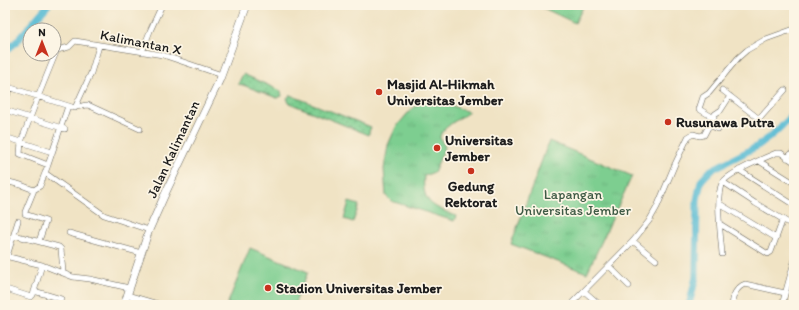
<svg xmlns="http://www.w3.org/2000/svg" width="799" height="310" viewBox="0 0 799 310" font-family="Itim,sans-serif">
<style>
.grass{fill:url(#grass-dots);stroke:#4c7556}
.park{fill:url(#park-tufts);stroke:#4c7556}
.garden{fill:#7dce90;stroke:#4c7556}
.lines{fill:none;stroke-linecap:round;stroke-linejoin:round}
.river{stroke:#55bad3;stroke-width:7}
.street-casing{stroke:#666257;stroke-width:6}
.secondary-casing{stroke:#666257;stroke-width:8}
.street{stroke:#fff;stroke-width:5}
.secondary{stroke:#fff;stroke-width:7}
.poi-dot{fill:#c8321e;stroke:#fcf5e5;stroke-width:1.5}
.labels{text-anchor:middle;stroke-width:3.5;stroke-linejoin:round;paint-order:stroke}
.street-label{font-size:14px;fill:#1c1c1c;stroke:#fcf5e5}
.poi-label{font-size:14px;font-weight:bold;fill:#1c1c1c;stroke:#fcf5e5;text-anchor:start}
.park-label{font-size:14px;fill:#3e5a45;stroke:#fcf5e5}
</style>
<defs>
<pattern id="grass-dots" width="8" height="8" patternUnits="userSpaceOnUse"><rect width="8" height="8" fill="#7dce90"/><path d="M2 2h.1M6 6h.1" fill="none" stroke="#6bb07c" stroke-width="1.8" stroke-linecap="round"/></pattern>
<pattern id="park-tufts" width="24" height="20" patternUnits="userSpaceOnUse"><rect width="24" height="20" fill="#7dce90"/><path d="M3 7l-1-3M5 7V3M7 7l1-3M15 17l-1-3M17 17v-4M19 17l1-3" fill="none" stroke="#6bb07c"/></pattern>
</defs>
<rect width="100%" height="100%" fill="#fcf5e5"/>
<filter id="ink" filterUnits="userSpaceOnUse"><feTurbulence type="fractalNoise" baseFrequency=".025" numOctaves="2"/><feDisplacementMap in="SourceGraphic" scale="8" xChannelSelector="R" yChannelSelector="G"/><feConvolveMatrix kernelMatrix="1 2 1 2 8 2 1 2 1" color-interpolation-filters="sRGB"/></filter>
<filter id="wash" filterUnits="userSpaceOnUse"><feTurbulence type="fractalNoise" baseFrequency=".012" numOctaves="4" result="noise"/><feDisplacementMap in="SourceGraphic" scale="16" xChannelSelector="R" yChannelSelector="G"/><feGaussianBlur stdDeviation="0.9" result="paint"/><feColorMatrix in="noise" values="0 0 0 0 0 0 0 0 0 0 0 0 0 0 0 0 0 1.4 0 .05"/><feComposite in="paint" operator="in"/></filter>
<g filter="url(#wash)">
<rect width="100%" height="100%" fill="#f0e3c4"/>
<!-- grass -->
<path class="grass" d="M243,74L281,91L282,96L277,98L243,85L238,84Z
M290,95L371,127L369,132V135L289,103L287,98Z"/>
<!-- park -->
<path class="park" d="M537,5H584L575,23Z
M423,100H436L469,112C462,117 439,129 440,138C441,141 444,144 445,147L434,172L424,176C421,204 435,207 456,216L454,221L391,201L386,196L384,169L388,145L396,127L408,113Z
M549,141L632,176L587,273L511,244Z"/>
<!-- garden -->
<path class="garden" d="M349,202L359,205L353,222L344,219Z
M250,248L308,272L294,305H227Z"/>
<g class="lines">
<!-- river -->
<path class="river" d="M5,52L16,42L48,5
M689,305L696,277L697,200L701,181L711,170L756,147L770,137L788,120L794,112"/>
</g>
</g>
<g filter="url(#ink)">
<g class="lines">
<!-- street casing -->
<g class="street-casing">
<path id="street" d="M142,52L150,31L162,5
M5,86L72,107C78,108 82,105 88,105L140,129
M722,90L758,118L761,117L785,90
M5,102L10,87
M68,106L48,165L20,154L21,142L38,97L57,50L69,47L75,41L163,55L222,75
M75,108L91,73L99,46
M5,110L65,129
M714,118L699,109L703,97L709,93L738,58L747,50L766,39L794,29
M709,125L718,129
M5,137L52,152
M787,158L794,151
M759,161L794,183
M48,165L45,173L104,215L149,230
M739,170L794,205
M5,181L21,185L34,190L40,186L45,173
M723,182L755,203L794,226
M34,190L25,212V214L46,221L39,241
M720,204L776,238
M720,224L768,254L771,252L783,219
M69,233L141,253
M14,235L59,247L61,249L63,272
M633,241L656,260
M722,254C721,238 715,197 722,183C728,173 764,158 776,153H781L794,162
M5,256L42,265L73,277L90,279L129,288
M7,256L18,221
M609,266L629,286
M6,289L31,297L33,295L42,265
M34,291L61,299
M584,291L600,305
M127,295L161,305
M570,305L633,241L649,221L657,207L675,164L688,137L693,134L700,136L704,135L715,114L721,110L730,96
M733,305C731,297 737,287 745,284L785,293
M782,305L794,262"/>
</g>
<!-- secondary casing -->
<g class="secondary-casing">
<path id="secondary" d="M124,305L149,230L166,192L220,79L247,5"/>
</g>
<!-- street -->
<use href="#street" class="street"/>
<!-- secondary -->
<use href="#secondary" class="secondary"/>
</g>
</g>
<!-- markers -->
<g class="poi-dot">
<circle cx="379" cy="92" r="4"/>
<circle cx="668" cy="122" r="4"/>
<circle cx="437" cy="148" r="4"/>
<circle cx="471" cy="171" r="4"/>
<circle cx="268" cy="288" r="4"/>
</g>
<g class="labels">
<!-- street labels -->
<g class="street-label">
<text transform="translate(141 42) rotate(11)" y="5">Kalimantan X</text>
<text transform="translate(173 149) rotate(-65)" y="5">Jalan Kalimantan</text>
</g>
<!-- poi labels -->
<g class="poi-label">
<text x="387" y="89">Masjid Al-Hikmah<tspan x="387" dy="16">Universitas Jember</tspan></text>
<text x="676" y="127">Rusunawa Putra</text>
<text x="445" y="145">Universitas<tspan x="445" dy="16">Jember</tspan></text>
<text x="471" y="191" text-anchor="middle">Gedung<tspan x="471" dy="16">Rektorat</tspan></text>
<text x="276" y="293">Stadion Universitas Jember</text>
</g>
<!-- park labels -->
<g class="park-label">
<text x="573" y="199">Lapangan<tspan x="573" dy="16">Universitas Jember</tspan></text>
</g>
</g>
<!-- margin -->
<rect width="799" height="310" fill="none" stroke="#fcf5e5" stroke-width="20"/>
<!-- north arrow -->
<g transform="translate(42 42)"><circle r="19" fill="#fcf5e5" stroke="#a29e95"/>
<path d="M0-3L7 15L0 10L-7 15Z" fill="#c8321e"/>
<text y="-6" font-size="11" font-weight="bold" text-anchor="middle" fill="#1c1c1c">N</text>
</g>
</svg>
